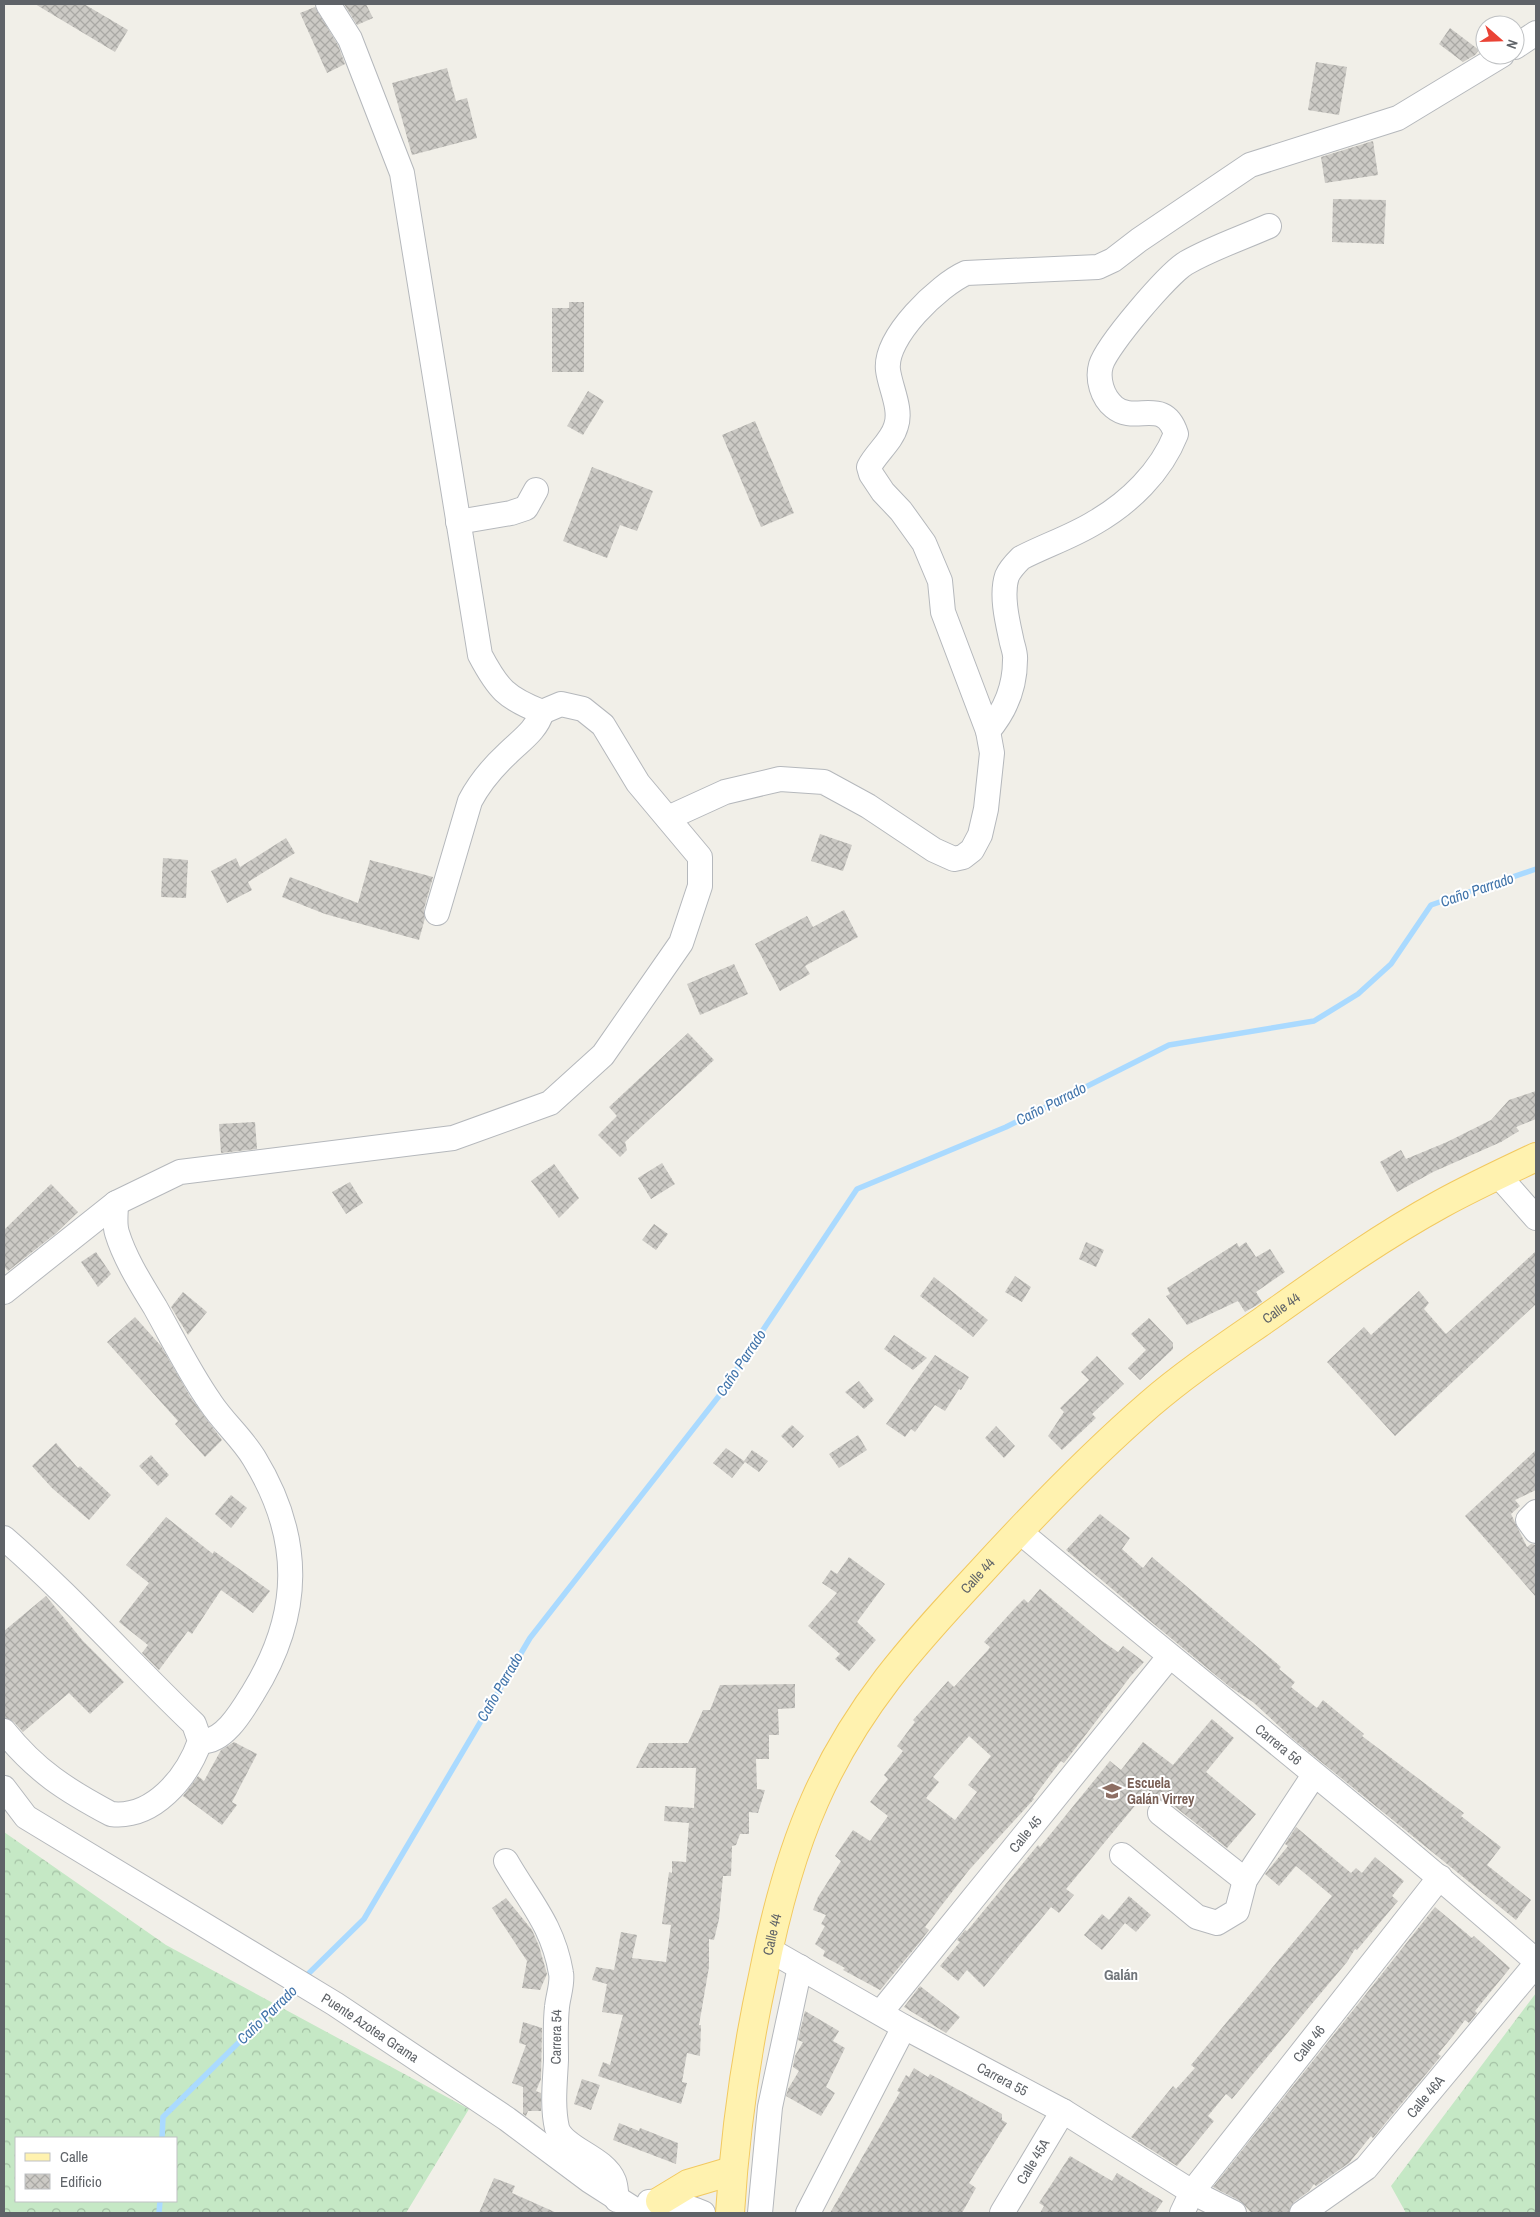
<svg xmlns="http://www.w3.org/2000/svg" width="1540" height="2217" viewBox="0 0 1540 2217" font-family="'Archivo Narrow',sans-serif">
<style>
.forest{fill:url(#forest-crowns);fill-rule:evenodd}
.lines{fill:none;stroke-linecap:round;stroke-linejoin:round}
.stream{stroke:#aadaff;stroke-width:5.5}
.building{fill:url(#building-cross-hatch);fill-rule:evenodd}
.minor-casing{stroke:#b5b8bc;stroke-width:26}
.major-casing{stroke:#f2c960;stroke-width:30}
.minor{stroke:#fff;stroke-width:24}
.major{stroke:#fff2af;stroke-width:28}
.labels{text-anchor:middle;stroke-width:4;stroke-linejoin:round;paint-order:stroke}
.street-label{font-size:14px;fill:#5f6368;stroke:#fff}
.education-label{font-size:14px;font-weight:bold;fill:#785e54;stroke:#fff;text-anchor:start}
.water-label{font-size:15px;font-style:italic;fill:#4174aa;stroke:#fff}
.neighbourhood-label{font-size:15px;font-weight:bold;fill:#70757a;stroke:#fff}
</style>
<defs>
<pattern id="forest-crowns" width="20" height="18" patternUnits="userSpaceOnUse" patternTransform="scale(1.25)"><rect width="20" height="18" fill="#c5e8c5"/><path d="M2 6a3 3 0 1 1 6 0M12 15a3 3 0 1 1 6 0" fill="none" stroke="#a3c0a4"/></pattern>
<pattern id="building-cross-hatch" width="8" height="8" patternUnits="userSpaceOnUse" patternTransform="scale(1.25)"><rect width="8" height="8" fill="#cccac5"/><path d="M0 0l8 8M0 8l8-8" fill="none" stroke="#a9a8a4"/></pattern>
</defs>
<rect width="100%" height="100%" fill="#f1efe8"/>
<!-- forest -->
<path class="forest" d="M4,1832L166,1945L469,2109L406,2213H4ZM16,2138H176V2201H16Z
M1536,1993V2213H1406L1391,2186Z"/>
<g class="lines">
<!-- stream -->
<path class="stream" d="M304,1978L364,1919L530,1638L719,1396L857,1189L1006,1127L1169,1045L1314,1021L1358,994L1391,964L1431,905L1536,869
M162,2138L163,2117L296,1986
M159,2213L160,2201"/>
</g>
<!-- building -->
<path class="building" d="M35,4H84L128,30L115,52Z
M344,4H366L373,18L357,25Z
M315,7L338,45L345,64L327,73L300,13Z
M1450,28L1479,50L1475,55L1463,62L1439,44Z
M1316,62L1347,67L1339,115L1308,110Z
M447,68L456,101L467,98L477,138L412,155L392,83Z
M1373,141L1378,175L1325,183L1321,157Z
M1333,199L1386,200L1384,244L1332,242Z
M569,302H584V372H552V308H569Z
M588,391L604,401L583,435L567,426Z
M755,421L794,513L761,527L722,435Z
M592,467L653,491L637,531L620,525L607,558L563,541Z
M820,834L852,845L843,871L811,861Z
M286,838L295,853L248,882L252,890L227,903L211,871L236,858L240,867Z
M163,858L188,860L186,898L161,897Z
M370,860L433,877L424,909L425,918L419,940L325,914L282,897L290,877L358,903Z
M844,910L858,937L805,966L810,974L780,991L755,944L807,916L813,927Z
M734,964L748,994L700,1015L687,984Z
M688,1033L714,1060L625,1142L627,1150L620,1157L598,1135L617,1116L609,1107Z
M1536,1091V1119L1516,1127L1519,1131L1501,1142L1433,1172L1397,1192L1380,1162L1401,1150L1406,1159L1447,1142L1491,1120L1509,1100Z
M255,1122L257,1149L221,1153L219,1124Z
M662,1163L675,1184L651,1199L638,1178Z
M554,1164L579,1198L559,1218L531,1181Z
M350,1182L363,1203L346,1214L332,1192Z
M51,1184L78,1212L55,1234L8,1271L4,1266V1230Z
M654,1224L668,1234L656,1250L642,1240Z
M1086,1242L1104,1250L1096,1267L1079,1259Z
M1246,1242L1256,1257L1270,1249L1285,1272L1256,1292L1262,1302L1245,1312L1238,1301L1187,1325L1166,1296L1170,1294L1167,1288L1237,1243L1239,1247Z
M1536,1251V1304L1395,1436L1327,1362L1364,1327L1371,1335L1419,1291L1429,1303L1424,1309L1446,1334Z
M96,1252L111,1274L98,1287L81,1262Z
M1015,1276L1031,1287L1022,1302L1005,1292Z
M934,1277L988,1320L973,1337L920,1296Z
M183,1292L207,1312L188,1335L171,1307Z
M135,1317L161,1346L191,1398L222,1440L205,1457L175,1424L178,1421L107,1342Z
M1149,1318L1173,1343V1349L1140,1380L1128,1368L1146,1350L1131,1334Z
M894,1335L927,1358L913,1370L884,1349Z
M935,1355L969,1377L961,1390L959,1389L945,1411L935,1405L915,1432L911,1429L905,1437L886,1424Z
M1097,1356L1124,1384L1092,1414L1096,1418L1062,1450L1048,1436L1064,1412L1060,1408L1089,1380L1081,1372Z
M859,1381L874,1400L864,1409L845,1392Z
M792,1425L804,1436L793,1448L781,1436Z
M996,1426L1015,1446L1004,1458L985,1438Z
M858,1435L867,1450L839,1468L829,1454Z
M56,1443L78,1468L80,1466L111,1495L89,1520L52,1488L32,1466Z
M726,1448L744,1461L752,1450L768,1461L759,1472L745,1462L732,1478L713,1463Z
M1536,1450V1490L1515,1500L1520,1506L1511,1514L1527,1547L1531,1544L1536,1545V1597L1465,1516Z
M151,1455L169,1475L158,1486L139,1466Z
M231,1495L247,1508L231,1528L215,1514Z
M1100,1514L1130,1538L1122,1549L1143,1568L1152,1557L1281,1667L1279,1669L1295,1682L1291,1687L1317,1708L1323,1700L1364,1734L1362,1736L1464,1813L1461,1816L1501,1847L1487,1865L1531,1900L1516,1920L1293,1739L1253,1702L1230,1687L1149,1620L1066,1550Z
M166,1517L213,1554L214,1551L270,1591L253,1613L221,1590L192,1634L188,1631L159,1670L142,1653L148,1645L119,1622L149,1583L126,1565Z
M849,1557L885,1584L857,1622L876,1640L849,1671L835,1659L840,1654L808,1626L837,1593L822,1583L831,1570L837,1574Z
M1040,1589L1102,1641L1118,1652L1123,1646L1144,1662L1130,1677L1064,1763L1061,1761L1033,1798L1034,1799L969,1870L925,1927L929,1930L919,1943L880,1990L843,1970L845,1968L823,1956L825,1951L815,1944L825,1926L821,1924L826,1915L813,1910L818,1897L841,1861L835,1856L853,1830L870,1841L888,1816L870,1802L888,1779L884,1775L903,1751L897,1746L915,1722L913,1720L948,1681L954,1687L988,1650L990,1647L984,1642L1015,1608L1024,1599L1028,1603ZM969,1736L991,1756L968,1785L977,1792L955,1820L926,1798L939,1782L933,1777Z
M46,1596L83,1641L124,1682L90,1714L69,1693L23,1732L14,1722L4,1718V1631Z
M795,1684V1708L778,1709L779,1735H769V1759H756L757,1789L765,1790L758,1813L749,1812V1834H740L736,1845L732,1846L731,1876H723L719,1919L714,1940L709,1939V1967L699,2025H701L700,2056L687,2053L682,2082L687,2083L681,2104L598,2076L603,2062L610,2065L623,2015L602,2012L607,1984L592,1980L596,1967L614,1970L621,1932L637,1935L632,1958L666,1962L671,1925L662,1924L669,1872L672,1873V1861L686,1862L689,1823L664,1821L665,1806L694,1808L696,1768H636L649,1743H688L703,1710H710L720,1685Z
M1212,1719L1234,1738L1206,1772L1256,1814L1227,1848L1169,1802L1160,1800L1148,1790L1066,1889L1074,1895L1059,1913L1051,1907L984,1987L967,1970L958,1981L940,1966L960,1942L957,1940L965,1930L967,1931L1038,1845L1040,1847L1110,1761L1121,1770L1143,1742L1173,1765Z
M234,1742L257,1754L232,1802L237,1805L222,1825L183,1796L198,1776L204,1781L221,1750Z
M1296,1827L1351,1873L1356,1868L1362,1873L1375,1857L1404,1881L1392,1896L1398,1901L1357,1950L1355,1949L1347,1962L1232,2099L1226,2094L1208,2116L1214,2121L1177,2166L1131,2137L1173,2086L1176,2089L1195,2068L1191,2065L1332,1896L1296,1866L1279,1886L1265,1874L1288,1846L1285,1844Z
M1129,1896L1151,1915L1136,1932L1125,1923L1102,1950L1084,1935L1102,1914L1109,1920Z
M506,1898L532,1930L539,1946L547,1974L540,1990L522,1988L527,1961L492,1908Z
M1435,1907L1472,1938L1474,1936L1510,1968L1475,2011L1477,2013L1469,2023L1465,2020L1456,2032L1438,2054L1441,2056L1373,2138L1371,2136L1349,2163L1316,2186L1314,2184L1309,2191L1294,2202L1288,2213H1252L1240,2201L1213,2187Z
M920,1986L960,2017L946,2033L904,2007Z
M805,2011L839,2031L833,2041L845,2048L826,2087L835,2093L821,2116L786,2096L788,2089L799,2071L793,2067L795,2056L803,2042L798,2040Z
M523,2022L542,2028L541,2079L536,2091L541,2093V2111H528L526,2116L523,2114V2087L512,2083L526,2045L519,2043Z
M914,2068L928,2077L930,2074L1002,2114V2120L1007,2123L969,2183L976,2188L962,2213H830L900,2092L897,2091L906,2075L909,2077Z
M582,2079L600,2085L591,2110L574,2104Z
M619,2123L639,2131L640,2128L678,2143L676,2164L613,2140Z
M1070,2156L1112,2181L1117,2173L1163,2201L1155,2213H1040L1044,2206L1039,2203Z
M494,2178L515,2186L512,2193L557,2213H479Z"/>
<g class="lines">
<!-- minor casing -->
<g class="minor-casing">
<g id="minor">
<path d="M1515,47L1536,33"/>
<path d="M458,522L511,513L526,508L536,490"/>
<path d="M988,731C1005,711 1015,686 1015,660C1016,653 1012,645 1011,638C1007,620 1001,594 1007,576C1010,569 1016,563 1021,558C1044,546 1071,537 1094,523C1129,503 1161,472 1176,434C1164,396 1135,425 1114,407C1102,397 1097,379 1101,365C1107,345 1168,274 1186,263C1212,248 1242,238 1269,226"/>
<path d="M668,818L725,792L780,779L824,782L868,806L934,850L954,859L963,857L972,850L980,835L986,809L992,753L988,731L943,612L940,581L924,543L901,511L883,492L871,474L869,467C876,453 892,441 896,426C902,409 890,387 888,370C884,337 939,285 966,273L1098,267L1113,260L1139,240L1250,165L1398,118L1502,55"/>
<path d="M437,913L470,801C480,782 492,768 507,754C521,740 536,731 542,712"/>
<path d="M1498,1175L1536,1218"/>
<path d="M116,1203C116,1212 114,1224 117,1233C125,1259 141,1284 155,1307C173,1339 189,1372 210,1402C223,1422 242,1438 254,1458C303,1538 302,1614 253,1693C242,1711 223,1744 200,1741"/>
<path d="M4,1292L116,1203L180,1172L453,1138L550,1103L603,1055L681,943L700,886V857L638,783L603,725L583,709L561,704L542,712C506,698 498,689 480,655L402,173L350,39L328,4"/>
<path d="M1536,1512L1528,1520L1536,1531"/>
<path id="s1" d="M1019,1531C1191,1675 1367,1813 1536,1961"/>
<path d="M4,1538C71,1596 130,1663 194,1724L200,1741C187,1778 153,1819 111,1814C66,1790 36,1771 4,1731"/>
<path id="s2" d="M4,1788L26,1817L335,2004L507,2119L590,2181L640,2213"/>
<path d="M1160,1813L1245,1880"/>
<path d="M1122,1855L1197,1917L1217,1923L1237,1911L1245,1880L1314,1775"/>
<path d="M506,1861C529,1901 553,1925 561,1973C563,1983 558,1996 557,2007C555,2024 556,2042 556,2060C555,2082 552,2106 557,2128C563,2149 604,2156 614,2181C616,2186 616,2194 617,2200"/>
<path id="s3" d="M768,1949L904,2027L1063,2111L1192,2192L1234,2213"/>
<path id="s4" d="M881,2012L1169,1657"/>
<path d="M649,2202C668,2200 686,2206 703,2213"/>
<path d="M760,2213L770,2107L800,1967"/>
<path d="M808,2213L904,2027"/>
<path id="s5" d="M1002,2213L1063,2111"/>
<path id="s6" d="M1182,2213L1192,2192L1440,1877"/>
<path id="s7" d="M1302,2213L1366,2168L1536,1964"/>
</g>
</g>
<!-- major casing -->
<g class="major-casing">
<g id="major">
<path d="M660,2201L688,2184L732,2171"/>
<path id="s8" d="M730,2213C735,2133 746,2054 763,1976C775,1915 790,1856 815,1800C856,1707 912,1646 980,1573C1034,1514 1090,1456 1150,1404C1186,1373 1225,1347 1264,1320C1322,1279 1379,1238 1441,1204C1472,1187 1504,1172 1536,1157"/>
</g>
</g>
<!-- minor -->
<use href="#minor" class="minor"/>
<!-- major -->
<use href="#major" class="major"/>
</g>
<!-- icons -->
<defs>
<g id="school-bare" transform="scale(1.5)"><path d="M0-5L7-2L0 1L-7-2ZM-4 1L0 2.5L4 1V4Q0 6-4 4Z" fill="#8d6e63" stroke="#fff" stroke-width="2.5" paint-order="stroke"/></g>
</defs>
<g fill-rule="evenodd">
<use href="#school-bare" x="1112" y="1791"/>
</g>
<g class="labels">
<!-- street labels -->
<g class="street-label">
<text dy="5" stroke="none"><textPath href="#s8" startOffset="1108">Calle 44</textPath></text>
<text dy="5" stroke="none"><textPath href="#s8" startOffset="702">Calle 44</textPath></text>
<text dy="5" stroke="none"><textPath href="#s1" startOffset="336">Carrera 56</textPath></text>
<text dy="5" stroke="none"><textPath href="#s4" startOffset="229">Calle 45</textPath></text>
<text dy="5" stroke="none"><textPath href="#s8" startOffset="282">Calle 44</textPath></text>
<text dy="5" stroke="none"><textPath href="#s2" startOffset="440">Puente Azotea Grama</textPath></text>
<text transform="translate(556 2037) rotate(-89)" y="5">Carrera 54</text>
<text dy="5" stroke="none"><textPath href="#s6" startOffset="212">Calle 46</textPath></text>
<text dy="5" stroke="none"><textPath href="#s3" startOffset="268">Carrera 55</textPath></text>
<text dy="5" stroke="none"><textPath href="#s7" startOffset="171">Calle 46A</textPath></text>
<text dy="5" stroke="none"><textPath href="#s5" startOffset="60">Calle 45A</textPath></text>
</g>
<!-- education labels -->
<g class="education-label">
<text x="1127" y="1788">Escuela<tspan x="1127" dy="16">Galán Virrey</tspan></text>
</g>
<!-- water labels -->
<g class="water-label">
<text transform="translate(1477 890) rotate(-19)" y="5">Caño Parrado</text>
<text transform="translate(1051 1104) rotate(-27)" y="5">Caño Parrado</text>
<text transform="translate(741 1363) rotate(-56)" y="5">Caño Parrado</text>
<text transform="translate(500 1687) rotate(-60)" y="5">Caño Parrado</text>
<text transform="translate(267 2015) rotate(-44)" y="5">Caño Parrado</text>
</g>
<!-- neighbourhood labels -->
<g class="neighbourhood-label">
<text x="1121" y="1980">Galán</text>
</g>
</g>
<!-- border -->
<rect width="1540" height="2217" fill="none" stroke="#5f6368" stroke-width="10"/>
<!-- legend -->
<rect x="15" y="2137" width="162" height="65" fill="#ffffff" stroke="#bfc1c3"/>
<rect x="25" y="2153" width="25" height="8" fill="#fff2af" stroke="#bfc1c3"/>
<text x="60" y="2162" font-size="15" fill="#5f6368">Calle</text>
<rect x="25" y="2174" width="25" height="15" fill="url(#building-cross-hatch)" stroke="#bfc1c3"/>
<text x="60" y="2187" font-size="15" fill="#5f6368">Edificio</text>
<!-- north arrow -->
<g transform="translate(1500 40) rotate(110)"><circle r="24" fill="#ffffff" stroke="#bfc1c3"/>
<path d="M0-4L9 19L0 12L-9 19Z" fill="#ea4335"/>
<text y="-8" font-size="14" font-weight="bold" text-anchor="middle" fill="#5f6368">N</text>
</g>
</svg>
